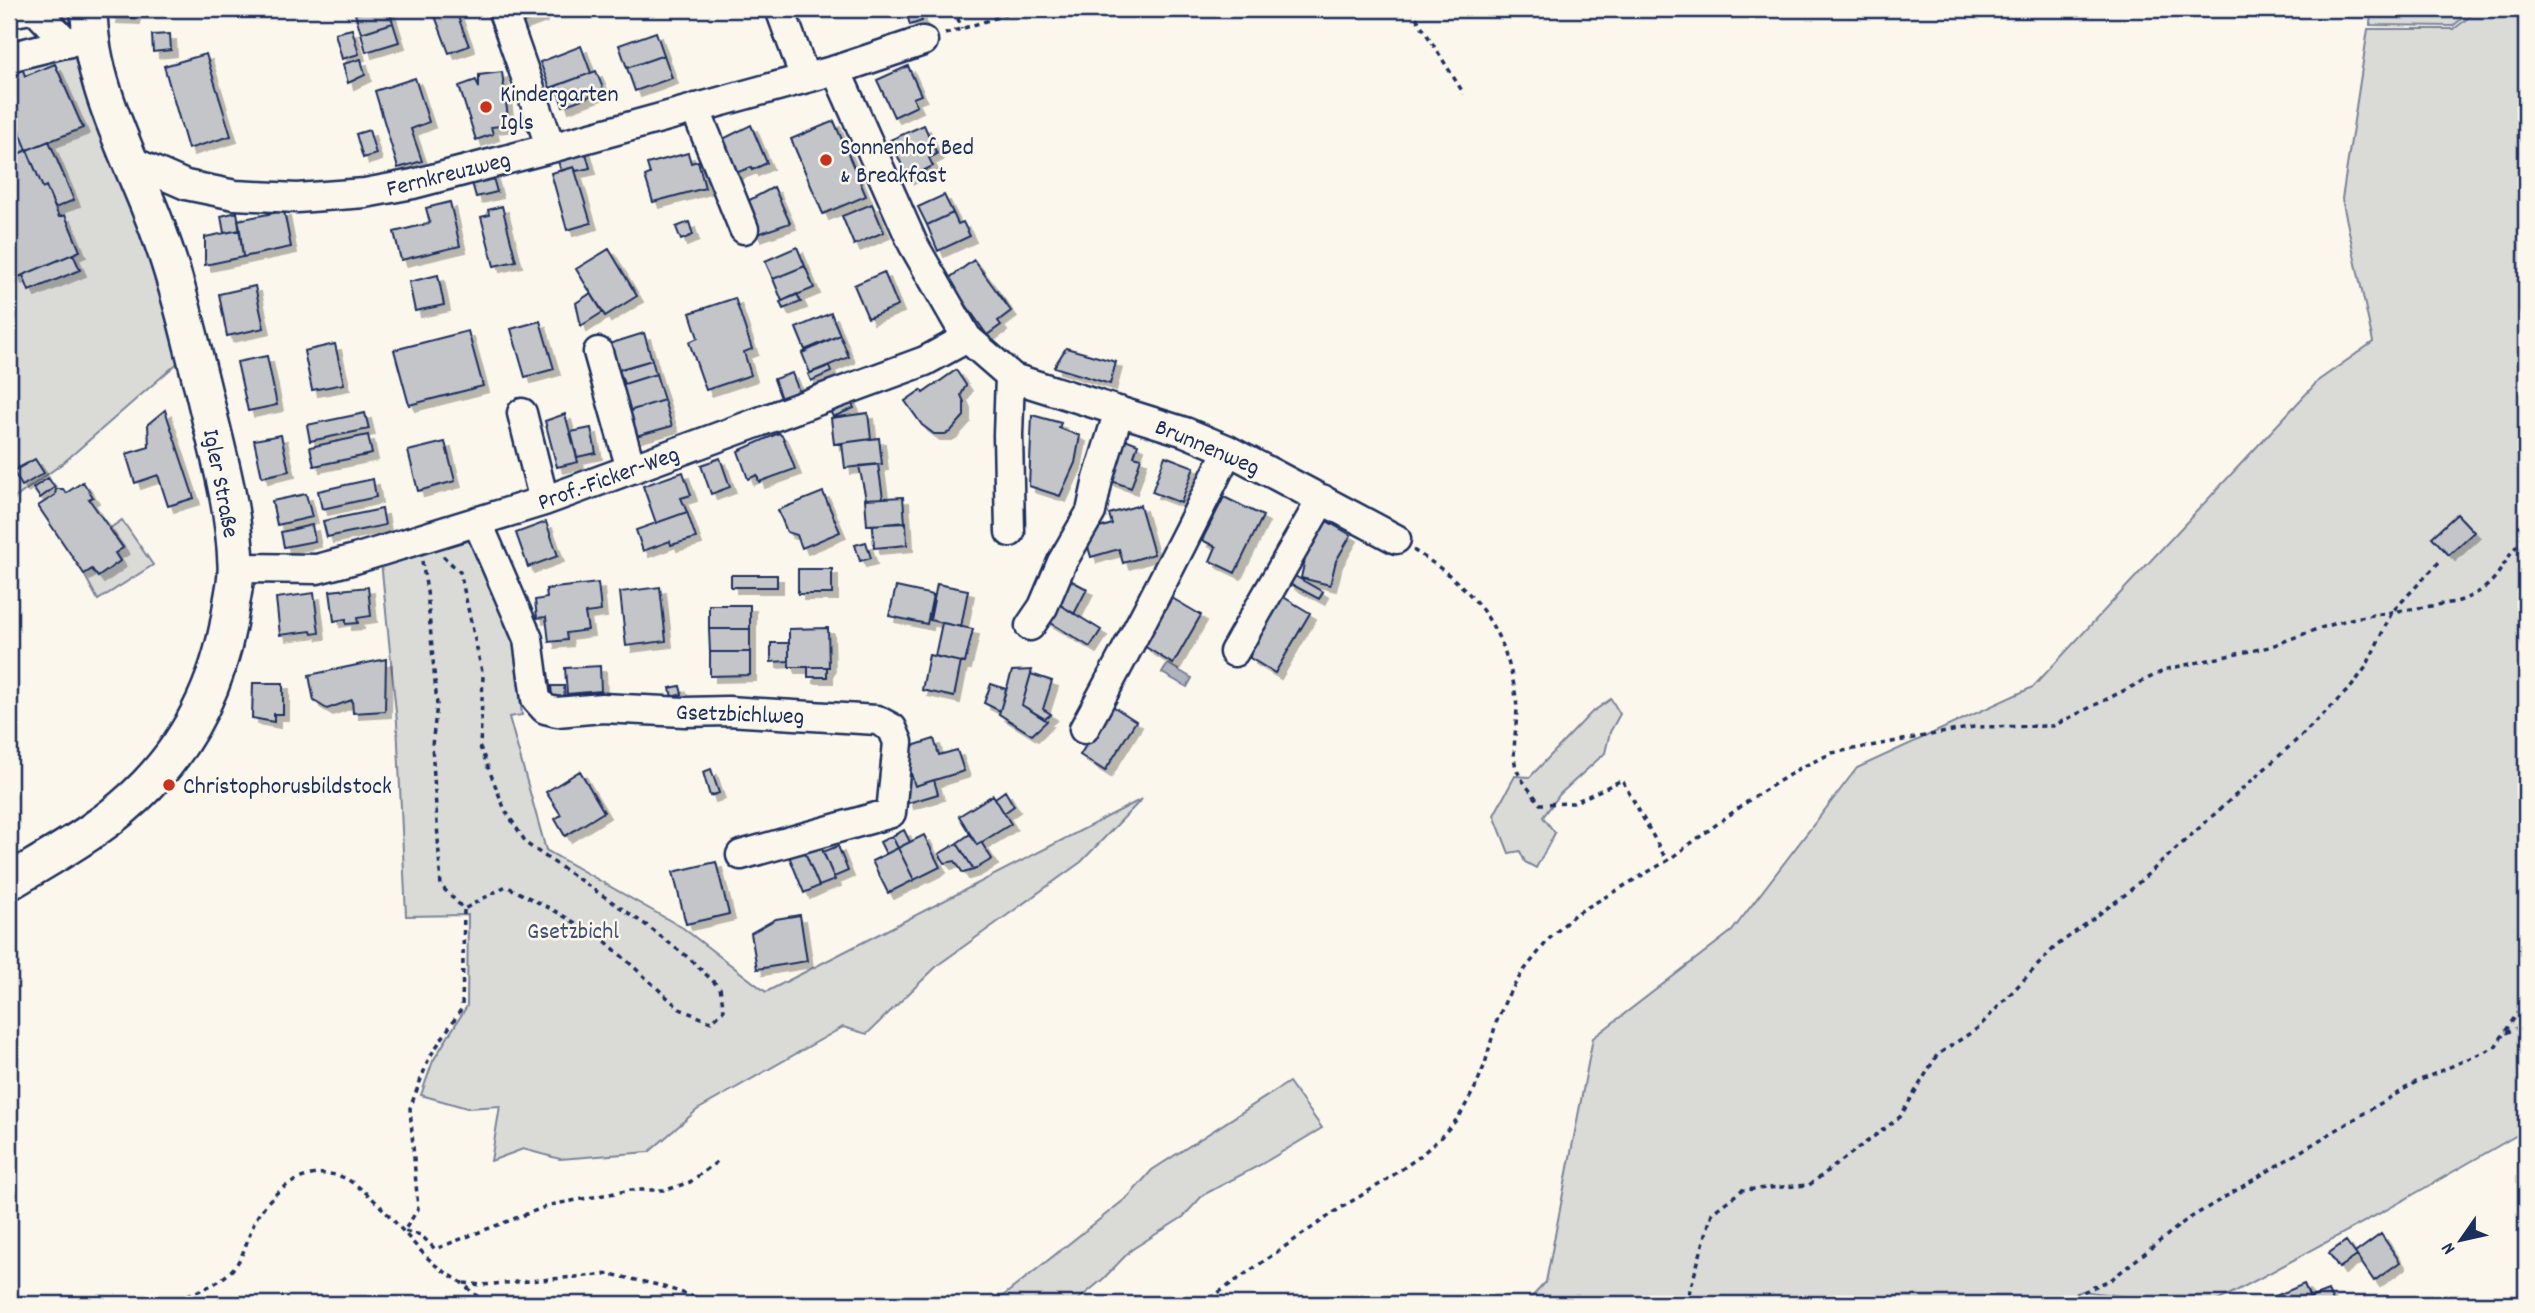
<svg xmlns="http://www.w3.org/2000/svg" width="2535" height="1313" viewBox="0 0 2535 1313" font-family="Dekko,sans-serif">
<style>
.green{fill:#dadad7;stroke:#7a849a;stroke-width:2}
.water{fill:#afb3bb;stroke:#747e96;stroke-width:2}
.building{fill:#c3c5c9;stroke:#1b2f5e;stroke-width:2;filter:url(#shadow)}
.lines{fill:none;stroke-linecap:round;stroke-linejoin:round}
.minor-casing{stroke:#1b2f5e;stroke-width:33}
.major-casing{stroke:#1b2f5e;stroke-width:40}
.path{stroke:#1b2f5e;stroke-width:3.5;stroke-dasharray:5 5;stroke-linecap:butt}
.minor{stroke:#fbf7ec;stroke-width:28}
.major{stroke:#fbf7ec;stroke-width:35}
.poi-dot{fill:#c8321e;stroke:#fbf7ec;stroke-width:2.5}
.labels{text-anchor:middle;stroke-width:5;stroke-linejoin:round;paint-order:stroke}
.poi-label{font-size:24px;fill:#1b2f5e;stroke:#fbf7ec;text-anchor:start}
.street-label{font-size:24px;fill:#1b2f5e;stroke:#fbf7ec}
.park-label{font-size:24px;fill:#415176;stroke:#fbf7ec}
</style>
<defs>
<filter id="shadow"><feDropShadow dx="6" dy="6" stdDeviation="0" flood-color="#0004"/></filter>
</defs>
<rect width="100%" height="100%" fill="#fbf7ec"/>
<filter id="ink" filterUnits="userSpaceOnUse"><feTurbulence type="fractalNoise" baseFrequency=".0143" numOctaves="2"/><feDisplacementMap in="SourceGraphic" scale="14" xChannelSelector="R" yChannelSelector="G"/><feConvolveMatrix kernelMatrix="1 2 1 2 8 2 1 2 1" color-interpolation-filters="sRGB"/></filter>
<g filter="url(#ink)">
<!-- green -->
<path class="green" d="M2371,9H2473L2453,26L2370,25Z
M2479,9H2526V1130L2388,1209L2212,1304H2182L2082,1291L2052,1304H1525L1546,1282L1593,1038L1732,931L1857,768L2033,687L2319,380L2373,342L2342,199L2368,29H2454Z
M73,54L107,145L151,250L181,360L63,463L15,498L9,507V67Z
M122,520L153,565L98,600L84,574L92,569L98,576L120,561L115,553L123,547L109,529Z
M448,535L474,542L513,637L522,715L509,717L546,850L683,928L766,992L1142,799L1081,862L938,965L867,1034L843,1027L697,1110L649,1152L560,1159L523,1149L491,1161L500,1106L467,1108L421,1095L433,1061L467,1006L468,915L406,916L397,722L380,551Z
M1611,699L1620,714L1610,732L1605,753L1560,794L1543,817L1555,833L1536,868L1525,862L1520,851L1509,853L1494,815L1515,776L1530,777L1591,713Z
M1289,1082L1322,1128L1260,1165L1203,1195L1183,1217L1131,1250L1103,1279L1073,1304H993L1129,1196L1152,1170Z"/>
<!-- water -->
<path class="water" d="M1168,664L1192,678L1187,687L1162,673Z"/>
<!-- building -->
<path class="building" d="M106,9H149V13H134V18L111,17L112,13L106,12Z
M372,9H389L393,23L361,33L355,14Z
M455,9L469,46L449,53L435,16Z
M529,9H539L541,16L519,24L515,14Z
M918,9L922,21L910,25L906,11Z
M393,23L399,42L366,52L361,33Z
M352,29L359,54L342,59L335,33Z
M656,32L664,55L627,68L619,45Z
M170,34L171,50L153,52L152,35Z
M581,46L591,73L550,88L540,62Z
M206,54L231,136L188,149L164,66Z
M664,55L672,78L635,91L627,68Z
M361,59L365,75L348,83L343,64Z
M55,64L83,128L27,150L9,105V76L23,70L25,76Z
M908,66L921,95L913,98L917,106L894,117L877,80Z
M596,71L604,91L563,106L556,86Z
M502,72L509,125L491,127L493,134L476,140L459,86L476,80L479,88V75Z
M415,78L429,122L411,129L422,161L398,168L375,91Z
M9,105L27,150L9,158Z
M834,121L866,196L823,214L791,139Z
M751,125L767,163L752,170L751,167L726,177L713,144Z
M924,125L937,154L929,158L933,166L908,178L890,140Z
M369,130L376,154L363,158L356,134Z
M49,141L74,200L55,208L46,186L43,188L27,150Z
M584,146L590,168L576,171L574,167L561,171L556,154Z
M27,150L43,188L46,186L59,217L65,215L80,251L16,278L9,263V158Z
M688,153L691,163L698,161L705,188L653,202L645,176L650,174L647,164Z
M574,167L591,223L567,230L551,173Z
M492,174L497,192L476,197L471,179Z
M774,187L790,223L755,235L742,204Z
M944,195L953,213L927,225L918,207Z
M450,202L460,246L401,260L394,232L430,223L426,208Z
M872,204L884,232L854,245L842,216Z
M502,206L516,261L494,266L481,217L489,215L488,210Z
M284,211L291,247L243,257L238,220Z
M237,212L240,230L224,233L221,216Z
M953,213L958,224L963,222L970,236L938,251L927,225Z
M689,222L693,235L681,240L676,227Z
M240,230L243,257L205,265V237Z
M797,247L805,266L773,279L765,261Z
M609,249L637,296L605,316L576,269Z
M73,254L80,270L29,291L23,275Z
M974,260L1011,311L998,321L1001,325L987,335L948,279Z
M805,266L814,288L782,301L773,279Z
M884,272L898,306L868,318L854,285Z
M438,275L444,305L415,311L409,282Z
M255,286L264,328L227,336L219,294Z
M591,293L603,312L581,326L576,303Z
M797,294L801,302L783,309L780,302Z
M735,298L752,349L744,352L751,375L706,390L689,342L698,338L690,313Z
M831,313L840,335L805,350L796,328Z
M540,321L554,369L525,377L511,329Z
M468,331L483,386L409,405L394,350Z
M644,333L652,360L617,370L609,344Z
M840,335L849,357L810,373L802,353Z
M335,344L344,384L312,390L304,351Z
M1066,348L1116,362L1110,384L1054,367Z
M267,356L277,405L248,411L237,362Z
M652,360L656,374L624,384L619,370Z
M829,366L831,372L811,381L808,374Z
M956,370L966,385L961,395L964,402V416L950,432L945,434H934L922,425L905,401L921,390L923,393Z
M792,373L801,397L783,404L774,379Z
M656,374L664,400L629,411L621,385Z
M849,397L854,408L833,417L828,406Z
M664,400L672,426L636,436L629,411Z
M165,410L194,498L168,506L158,475L135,483L126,454L149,447L148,424Z
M365,413L369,429L310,441L307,425Z
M868,413L871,439L834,444L831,418Z
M565,414L578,462L557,467L545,421Z
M1032,415L1061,423L1059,428L1080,436L1075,463L1060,496L1029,486Z
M591,428L596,453L577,457L571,432Z
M779,433L783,437L795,469L759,482L757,475L748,479L738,451Z
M281,435L289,471L262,477L254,440Z
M368,435L372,454L314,466L310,447Z
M1120,437L1138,444L1134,456L1141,458L1131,488L1106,479Z
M879,438L882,464L845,468L842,443Z
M445,442L455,481L418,491L408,451Z
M1165,456L1194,467L1181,503L1152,492Z
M720,458L730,487L711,494L701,465Z
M35,459L44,473L22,486L13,471Z
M878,464L883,498L866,499L859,466Z
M683,472L691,495L681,498L687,512L656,523L643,486Z
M48,478L55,487L40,498L33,488Z
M373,479L376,497L322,509L318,491Z
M83,482L93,497L89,499L123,548L115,553L120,561L98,577L92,569L84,574L38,506L55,495L56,489H63L66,493Z
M823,492L840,532L802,548L797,535L787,532L778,510Z
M306,494L312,517L277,525L272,501Z
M903,497L905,523L867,525L865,499Z
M1224,497L1263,516L1235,573L1210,561L1216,547L1202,540Z
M1140,505L1154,554L1123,563L1119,549L1091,557L1084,533L1112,524L1109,514Z
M382,509L385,525L327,537L323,521Z
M687,512L696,538L671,545L670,541L643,551L636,530Z
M2457,514L2474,532L2449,555L2432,537Z
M1323,519L1351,535L1336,561L1330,585L1301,578L1308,545Z
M546,522L558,556L528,567L516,533Z
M906,522L907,545L874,548L873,525Z
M312,525L315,541L284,547L281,532Z
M866,542L871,558L860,561L855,545Z
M798,569H832V594H798Z
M731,575H777V587H731Z
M1293,575L1323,592L1319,599L1289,583Z
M1070,580L1087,589L1074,614L1058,603Z
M598,583L601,611L585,613L588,630L566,633L567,640L549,642L546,617L537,618L535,600L547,598L546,589Z
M937,584L968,590L961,627L930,620Z
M368,587L371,616L357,618L358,623L346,624V619L334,621L330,591Z
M660,587L666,641L626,646L620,592Z
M896,587L933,595L927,624L889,616Z
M1275,592L1310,613L1275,673L1250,658L1253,631Z
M314,593L319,633L312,634L311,631L280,635L276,598Z
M1172,598L1201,615L1173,664L1144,646Z
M1054,601L1101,630L1090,647L1043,618Z
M709,605H750V629H709Z
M942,623L973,629L965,663L935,656Z
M828,628L829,667H789V629Z
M709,629H750V652H710Z
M771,643H789V661L771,662Z
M710,652H750V675L710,676Z
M929,655L961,662L954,697L922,690Z
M386,659L385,711L353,713L352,700L327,709L314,701L309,675Z
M600,666L601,691L567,694L565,668Z
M808,667H827V677H808Z
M1032,670L1022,705L1047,721L1032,735L999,714L1012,671Z
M1031,674L1052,681L1043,709L1051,714L1045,719L1022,705Z
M253,683H283V714H274V722L252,718Z
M991,684L1006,689L1000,711L984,703Z
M551,686H564L565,704L553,703Z
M680,686L682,694L672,697L670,688Z
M1111,705L1136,721L1105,771L1080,755Z
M934,739L939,755L957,750L964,771L915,786L903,749Z
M909,767L915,786L934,780L938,794L908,803L898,770Z
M711,769L719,793L710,796L703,772Z
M580,771L604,812L565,836L555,819L561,815L546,792Z
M1005,791L1014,806L1004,813L995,798Z
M993,795L1011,824L977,845L959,816Z
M904,830L910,842L898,848L892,836Z
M970,834L977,845L981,842L992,859L974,870L957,843Z
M924,835L940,867L914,880L898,848Z
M892,836L898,848L886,854L880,842Z
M957,843L974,870L963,873L955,861L945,863L939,854Z
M820,844L835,880L819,886L804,850Z
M838,846L848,871L834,877L823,852Z
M898,848L914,880L888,893L872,861Z
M804,850L819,886L804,893L789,856Z
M716,862L729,914L686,924L673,872Z
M800,915L807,961L757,969L751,933L776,919Z
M2381,1234L2400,1262L2374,1281L2355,1253Z
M2346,1241L2357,1256L2339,1268L2329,1253Z
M2304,1284L2310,1298L2328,1291L2334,1304H2257Z"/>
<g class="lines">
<!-- minor casing -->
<g class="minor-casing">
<path id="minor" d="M35,9L67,43
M502,9L551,148
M780,9L805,78
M9,13L31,9
M9,57L89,37
M836,70L913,244L967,338L1013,378L1185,432L1228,450L1396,539
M695,108L744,229
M131,161L186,185L235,195L297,198L365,193L413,184L551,148L836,70L923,41
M598,352L631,469
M1010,376L1008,435L1010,532
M522,413L544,501
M477,521L528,639L536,699L545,709L557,712L602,708L685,712L728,711L877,720L892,728L898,742L891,813L741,855
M237,568L317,569L355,559L544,501L925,361L967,338
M1030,626L1043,607L1062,562L1091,512L1098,479L1119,411
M1234,652L1322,499
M1084,729C1134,637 1183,545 1228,450"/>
</g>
<!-- major casing -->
<g class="major-casing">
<path id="major" d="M9,882C57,853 108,826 147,785C197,733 223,672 232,601C234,589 237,576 236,564C234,507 218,453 205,398C191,341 178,284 158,230C131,157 90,87 89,9"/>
</g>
<!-- path -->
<path class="path" d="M954,9L962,29
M1411,9L1464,94
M945,34L1024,9
M1413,550C1473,586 1506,628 1516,698C1519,719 1512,742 1515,763C1517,777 1532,792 1540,804L1573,803L1622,780L1667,861
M443,556L460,572L483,676L480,747L505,810L527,844L646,925L690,959L720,988L724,1010L711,1022L680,1009L603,939L555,911L506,886L464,909
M422,561L427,591L437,705L432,745L441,886L464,909L462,1008L429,1058L410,1108L418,1209L404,1231L421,1235L435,1249L550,1205L631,1190H666L690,1182L718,1161
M2506,1033L2526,1024
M464,1283L482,1285L610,1274L658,1285L710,1302
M148,1304C177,1298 210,1292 231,1271C247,1255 247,1232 259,1214C278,1183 320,1160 353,1183C384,1204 405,1237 432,1262C441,1271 453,1276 462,1283C471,1290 478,1298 487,1304
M1202,1304L1339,1209L1385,1181L1419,1157L1440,1138L1459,1117L1475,1088L1485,1064L1496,1023L1507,997L1522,973L1549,939L1574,915L1667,861L1751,799L1800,768L1832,753L1974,727L2053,726L2167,669L2269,647L2317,629L2354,618L2456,602C2504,586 2496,565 2526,536
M1686,1304L1712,1213L1742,1190L1809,1185L1900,1117L1937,1055L1978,1028L2055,947L2126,894L2300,737L2352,686L2366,667L2392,612L2442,559
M2056,1304L2112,1279L2185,1221L2416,1082L2495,1047L2526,1000"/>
<!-- minor -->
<use href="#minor" class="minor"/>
<!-- major -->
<use href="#major" class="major"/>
</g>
</g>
<!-- markers -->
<g class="poi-dot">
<circle cx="486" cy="107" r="7"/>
<circle cx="826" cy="160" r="7"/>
<circle cx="169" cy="785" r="7"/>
</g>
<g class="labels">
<!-- poi labels -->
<g class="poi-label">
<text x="500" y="101">Kindergarten<tspan x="500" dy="28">Igls</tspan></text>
<text x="840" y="154">Sonnenhof Bed<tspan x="840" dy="28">&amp; Breakfast</tspan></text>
<text x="183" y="793">Christophorusbildstock</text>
</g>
<!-- street labels -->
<g class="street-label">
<text transform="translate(448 173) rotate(-14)" y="8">Fernkreuzweg</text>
<text transform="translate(1208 446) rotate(23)" y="8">Brunnenweg</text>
<text transform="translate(608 477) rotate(-20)" y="8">Prof.-Ficker-Weg</text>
<text transform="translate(222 483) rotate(79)" y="8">Igler Straße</text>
<text transform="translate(740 713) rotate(2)" y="8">Gsetzbichlweg</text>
</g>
<!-- park labels -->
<g class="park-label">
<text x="573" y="938">Gsetzbichl</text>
</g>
</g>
<!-- margin -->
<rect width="2535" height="1313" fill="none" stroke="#fbf7ec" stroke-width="35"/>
<rect x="18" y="18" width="2500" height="1278" fill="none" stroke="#1b2f5e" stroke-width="2.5" filter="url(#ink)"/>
<!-- north arrow -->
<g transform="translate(2461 1240) rotate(236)" stroke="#fbf7ec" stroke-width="5" paint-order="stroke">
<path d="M0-5L12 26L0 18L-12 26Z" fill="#1b2f5e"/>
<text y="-10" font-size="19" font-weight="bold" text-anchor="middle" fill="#1b2f5e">N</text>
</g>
</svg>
